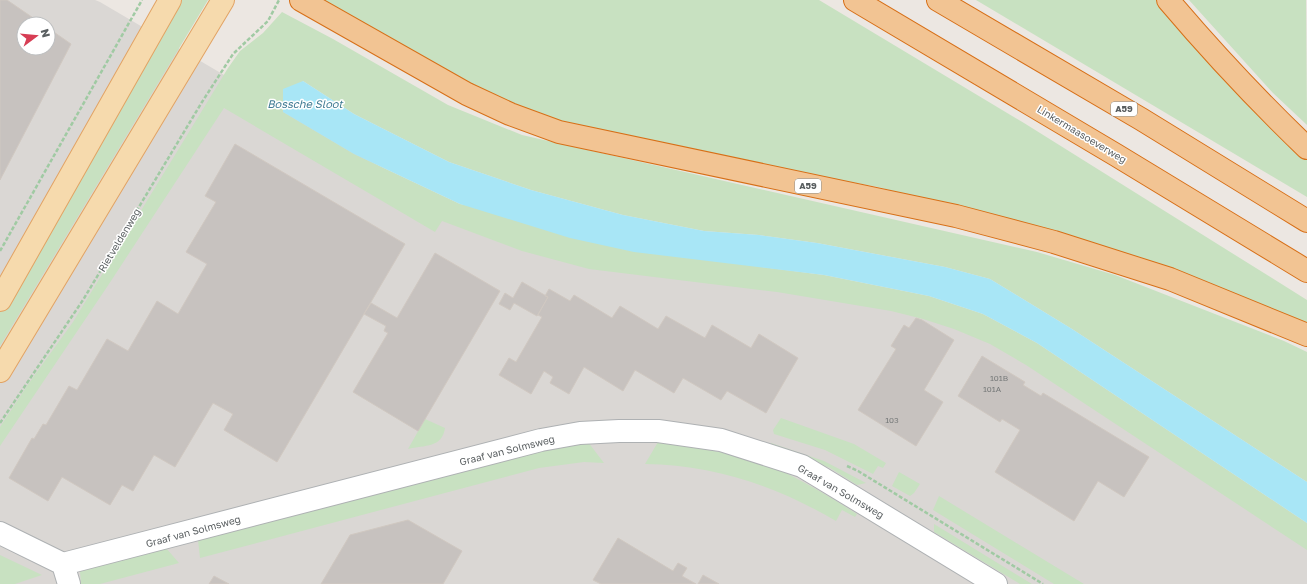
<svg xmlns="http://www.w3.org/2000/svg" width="1307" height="584" viewBox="0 0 1307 584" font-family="'Golos Text',sans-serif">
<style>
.industrial{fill:#dad7d4;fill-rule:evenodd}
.green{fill:#c8e1c1}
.water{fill:#a8e6f6}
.building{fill:#c7c2bf;stroke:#d0c8c1}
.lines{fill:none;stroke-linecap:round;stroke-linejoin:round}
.minor-casing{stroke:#aeb1b3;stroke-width:24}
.major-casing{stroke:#e2a364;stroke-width:24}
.highway-casing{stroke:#d76f17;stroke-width:24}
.path{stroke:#a0caa3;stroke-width:2.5;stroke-dasharray:4 2;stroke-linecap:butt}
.minor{stroke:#fff;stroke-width:22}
.major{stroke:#f6daad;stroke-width:22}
.highway{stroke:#f2c493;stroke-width:22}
.labels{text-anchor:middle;stroke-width:3;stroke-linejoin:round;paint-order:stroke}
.number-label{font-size:8px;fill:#757878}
.shield{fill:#fff;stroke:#8c8f90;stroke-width:1}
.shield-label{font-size:9px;font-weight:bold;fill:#5a5f61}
.street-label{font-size:10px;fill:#5a5f61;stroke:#fff}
.water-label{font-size:11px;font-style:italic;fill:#427d95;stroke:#fff}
</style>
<rect width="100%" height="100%" fill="#ece7e2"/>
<!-- industrial -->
<path class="industrial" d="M0,0H95L100,2L503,239L978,324L1307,539V584H0ZM24,24H48V48H24Z"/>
<!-- green -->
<path class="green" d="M178,0H208L0,346V310Z
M317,0H819L1024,123L1307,300V327L1018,224L878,187L785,170L552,121L501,103Z
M976,0H1158L1307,156V197Z
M1189,0H1306L1307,125L1273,93Z
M282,12L333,39L448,105L522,135L1037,252L1115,275L1284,341L1307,352V482L1072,329L990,279L945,267L817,243L759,235L704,231L623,215L531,190L449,162L354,114L303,81L283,112L354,154L460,204L762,267L824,275L929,296L983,314L1037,343L1307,523V550L1026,365L990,344L954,329L923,319L891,311L777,292L589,269L522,251L442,221L435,232L224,108L109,284L0,446V427L29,383L73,322L228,68L240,51L263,33Z
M781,418L854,444L886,463L883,468L878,466L873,474L825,450L774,434L773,430Z
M425,419L445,428C442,448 425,445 408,449Z
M588,442L604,463L584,462L539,468L200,558L198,540L520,456L565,446Z
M658,442C702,448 747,455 788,474C812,486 835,500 857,514L855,517L842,510L836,521C776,486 715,465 645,464Z
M771,443L824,461L866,483L857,485L830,468L770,445Z
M899,472L920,484L914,493L910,496L892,486Z
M939,496L1084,584H1054L933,510Z
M934,524L1032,584H1020L934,532Z
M166,548L179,563L100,584H81L80,571Z
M0,555L42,575L15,584H0Z"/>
<!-- water -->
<path class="water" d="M303,81L354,114L449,162L531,190L623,215L704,231L759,235L817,243L945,267L990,279L1072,329L1307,482V523L1037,343L983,314L929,296L824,275L634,252L570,238L460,204L354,154L283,112V89Z"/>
<!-- building -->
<path class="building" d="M0,0H7L42,24H24V48H48V28L71,44L0,180Z
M235,144L405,244L277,462L224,430L233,414L213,403L175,467L154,455L133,491L122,485L110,505L62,477L48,501L9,478L32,438L34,439L43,424L46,425L69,386L77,390L107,339L128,351L157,301L178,314L207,264L186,252L216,202L205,196Z
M435,253L500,291L418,431L353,392L388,333L384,331L386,326L364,314L371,303L397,318Z
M522,282L548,297L537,316L514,303L510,310L499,304L505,293L513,298Z
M549,289L570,301L574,295L612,318L620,306L658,329L666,316L705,338L712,325L751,348L759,334L798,358L766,413L727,391L721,400L683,378L674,393L635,370L623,391L584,367L569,394L550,383L553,377L544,371L531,394L499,375L509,358L516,362L542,317L538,315L548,297L545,296Z
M916,318L922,320L954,340L924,390L943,402L916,446L858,410L896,349L891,346L904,325L909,328Z
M982,356L1025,382L1023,385L1041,396L1043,393L1149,457L1124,497L1098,481L1074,521L995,472L1020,430L1002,419L1000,422L958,396Z
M408,520L462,551L443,584H321L350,535Z
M618,538L673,571L678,563L687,568L682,576L696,584H601L593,580Z
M703,575L719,584H698Z
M214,576L229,584H209Z"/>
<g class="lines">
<!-- minor casing -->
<g class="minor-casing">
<path id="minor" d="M0,533L63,564L541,440L580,433L619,431H658L721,440L802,466L996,584
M63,564L69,584"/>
</g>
<!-- major casing -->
<g class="major-casing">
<path id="major" d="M0,300L170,0
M0,371L223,0"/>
</g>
<!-- highway casing -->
<g class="highway-casing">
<path id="highway" d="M301,0L467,94L510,114L559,132L956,216L1054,242L1170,279L1307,335
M855,0L1116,155L1307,271
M938,0L1141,119L1307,221
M1168,0C1212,52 1258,101 1307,148"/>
</g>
<!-- path -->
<path class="path" d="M0,251L142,0
M0,423L83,300L202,102L233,54L268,21L279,0
M847,466L858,471L1043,584"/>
<!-- minor -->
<use href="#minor" class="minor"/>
<!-- major -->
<use href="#major" class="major"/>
<!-- highway -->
<use href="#highway" class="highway"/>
</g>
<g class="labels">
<!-- number labels -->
<g class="number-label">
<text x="999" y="381">101B</text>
<text x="992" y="392">101A</text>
<text x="892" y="423">103</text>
</g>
<!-- shield labels -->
<g class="shield">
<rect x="1111" y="102" width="26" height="14" rx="3"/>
<rect x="795" y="179" width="26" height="14" rx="3"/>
</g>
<g class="shield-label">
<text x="1124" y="112">A59</text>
<text x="808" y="189">A59</text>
</g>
<!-- street labels -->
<g class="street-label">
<text transform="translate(1082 134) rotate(31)" y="4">Linkermaasoeverweg</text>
<text transform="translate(119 240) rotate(-59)" y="4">Rietveldenweg</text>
<text transform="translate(507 450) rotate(-14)" y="4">Graaf van Solmsweg</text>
<text transform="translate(841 491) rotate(30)" y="4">Graaf van Solmsweg</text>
<text transform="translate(193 531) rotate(-15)" y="4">Graaf van Solmsweg</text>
</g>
<!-- water labels -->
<g class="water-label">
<text x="305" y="108">Bossche Sloot</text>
</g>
</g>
<!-- north arrow -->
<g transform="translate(36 36) rotate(74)"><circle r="19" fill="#ffffff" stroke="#bdbfc0"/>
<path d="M0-3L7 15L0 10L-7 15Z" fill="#d73d54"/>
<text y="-6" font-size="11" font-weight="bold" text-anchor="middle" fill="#5a5f61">N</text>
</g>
</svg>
